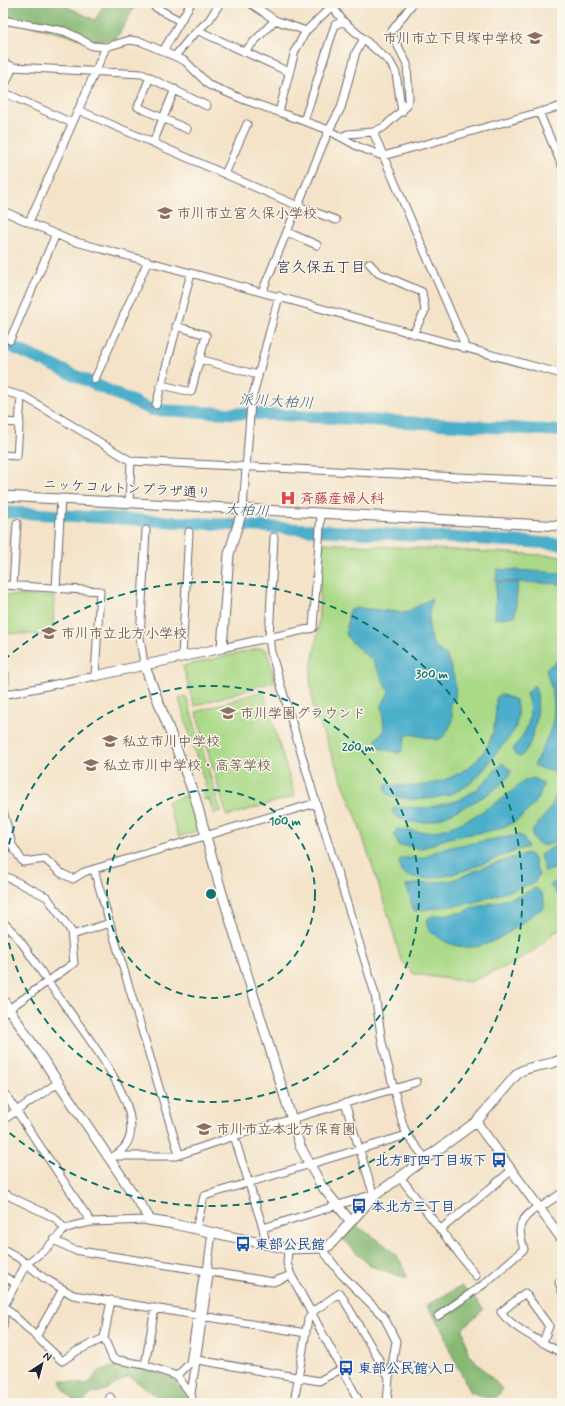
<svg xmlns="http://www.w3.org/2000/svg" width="565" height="1406" viewBox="0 0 565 1406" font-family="Mynerve,'Klee One',sans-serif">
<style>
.green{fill:#aad987;stroke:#667e61}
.forest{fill:#87b974;stroke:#546e58}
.water{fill:#4baeca;stroke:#366882}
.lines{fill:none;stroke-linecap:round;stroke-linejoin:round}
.river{stroke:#4baeca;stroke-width:12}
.minor-casing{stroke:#6c666c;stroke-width:9}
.tertiary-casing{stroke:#6c666c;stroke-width:11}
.minor{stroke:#fff;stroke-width:7}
.tertiary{stroke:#fff;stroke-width:9}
.ring{fill:none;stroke:#0f766e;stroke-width:2;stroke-dasharray:7 5}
.labels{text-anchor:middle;stroke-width:3;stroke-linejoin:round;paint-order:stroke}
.education-label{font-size:14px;font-weight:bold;fill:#785e54;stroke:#fbf7ec;text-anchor:start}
.street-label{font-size:14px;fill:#22223b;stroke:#fbf7ec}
.health-label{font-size:14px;font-weight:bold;fill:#be3a42;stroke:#fbf7ec;text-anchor:start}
.transit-label{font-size:14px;font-weight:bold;fill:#164399;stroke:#fbf7ec;text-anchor:start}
.neighbourhood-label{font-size:15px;fill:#22223b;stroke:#fbf7ec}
.water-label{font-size:15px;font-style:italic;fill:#325a74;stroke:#fbf7ec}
.centre{fill:#0f766e;stroke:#fbf7ec;stroke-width:2}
.ring-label{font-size:12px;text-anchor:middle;font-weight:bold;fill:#0f766e;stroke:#fbf7ec;stroke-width:3;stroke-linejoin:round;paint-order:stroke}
</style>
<rect width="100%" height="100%" fill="#fbf7ec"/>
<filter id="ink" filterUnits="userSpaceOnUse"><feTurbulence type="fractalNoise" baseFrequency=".025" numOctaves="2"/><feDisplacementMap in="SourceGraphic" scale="8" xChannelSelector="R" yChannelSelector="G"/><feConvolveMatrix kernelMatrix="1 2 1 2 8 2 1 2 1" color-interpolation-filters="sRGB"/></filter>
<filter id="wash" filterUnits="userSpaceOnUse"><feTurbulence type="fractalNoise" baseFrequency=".012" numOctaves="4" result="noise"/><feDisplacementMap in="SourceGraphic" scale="16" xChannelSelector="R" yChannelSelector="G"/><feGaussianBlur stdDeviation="0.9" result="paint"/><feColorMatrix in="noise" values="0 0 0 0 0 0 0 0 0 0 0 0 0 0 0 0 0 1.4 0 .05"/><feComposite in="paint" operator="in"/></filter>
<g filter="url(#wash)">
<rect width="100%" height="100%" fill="#f4e3c8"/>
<!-- green -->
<path class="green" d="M322,543L562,556V928L552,934L540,946L514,963L470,982L414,974L404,964L399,954L392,926L356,816L313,707L310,676L318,631Z
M3,595L54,597L53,635L3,633Z
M262,648L267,651L275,681L194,706L183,666Z
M263,691L295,796L227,816L196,712Z
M186,696L221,811L213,813L209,799L204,800L202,793L207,791L179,699Z
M187,795L199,830L179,837L167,802Z
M3,1096L11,1108V1112L3,1117Z"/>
<!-- forest -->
<path class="forest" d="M3,3H59L95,20L105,3H137L116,39L89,41L3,18Z
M354,1225C372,1235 406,1255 406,1278L370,1266L343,1239Z
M462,1286L484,1309L463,1328L468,1353L503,1390L496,1397L485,1398L470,1391L449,1349L445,1333L426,1305Z
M117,1365L140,1367L175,1379L189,1399L188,1403H166L129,1376L106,1390L91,1394L83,1402H74L61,1385V1380L86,1385L91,1382L97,1372Z"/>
<!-- water -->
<path class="water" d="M497,569L562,573V584L496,581Z
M496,583H518L515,616L495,619Z
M432,598C428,615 424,647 446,654C451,667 459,687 454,701L450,702C450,708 453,713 452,718C452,726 445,737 438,740L410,734L406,736L402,751L399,753L379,748L376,739L384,731L382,705L389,692L373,661L351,642L346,634L349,610L359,608L405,613Z
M557,661L562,665V768L556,773L534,766C544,742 558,725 553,696C552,686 547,678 546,669Z
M3,672H8V686H3Z
M534,685C543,700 534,748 520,757L515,755L513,749C527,731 535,717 526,694Z
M500,694L516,700C516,706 519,715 517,721C516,731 506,742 499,749C491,760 484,771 474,780C452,800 414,804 387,794L385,786L387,784C419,791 461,781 482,754C495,738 496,717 496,698Z
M502,763L511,771C509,788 451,814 435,820C423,824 398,823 392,812L394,807L427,808L459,800L479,788Z
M534,778L543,784C542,792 537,799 532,806C513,832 483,831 454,837C441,839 431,846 419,849L410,846H399L394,834L397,829C407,830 417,832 428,832C455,830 484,811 506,796C516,789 521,780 534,778Z
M562,785V837C550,845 541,851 532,837L533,830L549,810Z
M518,835L522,836L528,847C494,856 433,893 401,872L399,861L401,858H422L444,848Z
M562,841V866L545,872L540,855Z
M528,853L533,857L539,875L534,883L472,903L414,911L406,885L453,880L484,867Z
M562,878V894L557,895L550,885Z
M536,888C543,893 546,901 543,908C510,929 481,964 439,938C432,933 425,929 427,919L433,916L465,912L469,909L519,896Z"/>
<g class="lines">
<!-- river -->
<path class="river" d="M3,343L152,410L281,415L562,431
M3,512L562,544"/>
</g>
</g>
<g filter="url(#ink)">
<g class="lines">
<!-- minor casing -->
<g class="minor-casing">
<path id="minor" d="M157,3L155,7L180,21
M250,3L275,20L306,31
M330,3L343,21L390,62L396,73L402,112
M3,20L64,31L77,37L92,46L106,47L130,40L142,42L185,61L209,85L245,100L326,129L359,147L383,156L562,106
M199,31L289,72
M163,51L191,3
M244,52L275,20
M175,56L190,38L209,20L220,3
M3,62L13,67L142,74L207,106
M150,77L138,107L187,129
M3,89L13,67
M3,92L72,123
M78,110L298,206L336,220
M279,112L295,51L306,31L332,6
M539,112L562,166
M304,121L335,25L343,21
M373,132L464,343V348
M341,137L348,134L373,132L384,127L406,107L409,98L407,64L391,32L413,3
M153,143L175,89
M225,174L247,124
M3,211L69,240L562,374
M29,222L106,47
M287,232L317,245
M369,263L378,273L422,292L425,311L413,334
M262,292L329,130L341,108L356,52L364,39
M10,340L56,234
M199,359L258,375
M95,379L148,261
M162,385L191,392L206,335L176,326
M3,391L25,397L131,461L562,482
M156,405L191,273
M3,422L20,423
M3,455L17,456L21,396
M129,503L131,461
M243,508L251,403L279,296
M274,537L269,638L271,652L316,803
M3,585L100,591L95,676L3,695
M13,585L17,523
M56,588L61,499
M222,648L313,628L321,513
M182,656L189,532
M144,664L140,638L146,530
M3,811L12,845L23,862L45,859L61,873L73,879L84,872L316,803L375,994L382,1042L403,1125L407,1135L425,1158
M94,870L179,1154
M3,875L47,897L71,931L74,963L3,1013
M3,922C22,939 34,962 49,983C71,1015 125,1081 130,1118C133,1135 129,1147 114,1156
M72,935L110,923
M3,1091L91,1222
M345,1103L374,1196
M3,1120L59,1082
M234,1136L263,1228L266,1245
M115,1156H176L234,1136L417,1082
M400,1177L476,1276
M3,1193L55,1218L65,1229
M538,1209L562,1193
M263,1228L374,1194
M196,1229L204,1196L407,1135
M440,1230L511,1171
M54,1240L74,1250L273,1282L291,1275
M321,1248L341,1274L384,1317L396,1341L392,1366L389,1377L387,1403
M3,1249L19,1258L44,1278L73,1295L306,1333
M288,1249L287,1263L291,1275L360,1403
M3,1276L15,1283
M562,1279L559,1282L562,1291
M5,1307L62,1361L77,1351L104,1338L111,1300
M438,1316L484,1284L524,1249C517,1226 518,1222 537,1207
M3,1327L5,1304L26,1264L46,1249L65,1229L76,1225L91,1222L148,1220
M36,1337L63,1289
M104,1338L113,1359L145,1365L177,1376L191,1394
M543,1342L549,1326L525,1293L501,1312C513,1329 544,1343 562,1353
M198,1360L319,1381L341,1369
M145,1365L155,1308
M392,1366C405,1366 418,1364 429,1371
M177,1376L190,1363L203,1277L207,1272
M110,1397L114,1403
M193,1403L191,1394L209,1276L207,1272L212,1232
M294,1403L308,1319L315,1310L340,1293L389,1377"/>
</g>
<!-- tertiary casing -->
<g class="tertiary-casing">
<path id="tertiary" d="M3,496L562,526
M144,664L195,797L221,890L300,1146L321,1185L351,1222
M95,676L222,648L229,554L243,508
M3,1000L148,1216V1220L173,1224L288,1249L321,1248L329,1246L374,1196L476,1122L518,1073C531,1064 548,1067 562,1059
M476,1122L562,1239"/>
</g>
<!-- minor -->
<use href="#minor" class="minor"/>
<!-- tertiary -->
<use href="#tertiary" class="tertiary"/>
</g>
</g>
<!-- distance rings -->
<g class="ring">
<circle cx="211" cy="894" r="104"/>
<path d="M3 892A208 208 0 1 1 3 896"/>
<path d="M4 660A312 312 0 1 1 4 1128"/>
</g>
<!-- icons -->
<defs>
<g id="school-bare" transform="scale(1.2)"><path d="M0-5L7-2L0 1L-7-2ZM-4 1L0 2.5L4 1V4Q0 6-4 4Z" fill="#8d6e63" stroke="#fbf7ec" stroke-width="2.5" paint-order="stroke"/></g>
<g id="hospital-bare" transform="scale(1.2)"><path d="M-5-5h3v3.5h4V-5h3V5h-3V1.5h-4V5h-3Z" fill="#e0444e" stroke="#fbf7ec" stroke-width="2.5" paint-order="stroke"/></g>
<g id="bus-bare" transform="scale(1.2)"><path d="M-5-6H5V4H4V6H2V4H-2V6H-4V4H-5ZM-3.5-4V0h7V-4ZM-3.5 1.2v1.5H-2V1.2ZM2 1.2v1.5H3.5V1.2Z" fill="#1a4fb4" stroke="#fbf7ec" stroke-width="2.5" paint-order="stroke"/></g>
</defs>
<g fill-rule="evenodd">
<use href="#school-bare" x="535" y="38"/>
<use href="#school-bare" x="165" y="213"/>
<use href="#hospital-bare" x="288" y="498"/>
<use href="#school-bare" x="49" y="633"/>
<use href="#school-bare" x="228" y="713"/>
<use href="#school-bare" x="110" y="741"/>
<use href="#school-bare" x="91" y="765"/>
<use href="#school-bare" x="204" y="1129"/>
<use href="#bus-bare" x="499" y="1160"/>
<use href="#bus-bare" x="359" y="1206"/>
<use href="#bus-bare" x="243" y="1244"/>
<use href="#bus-bare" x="346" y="1368"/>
</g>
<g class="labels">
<!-- education labels -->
<g class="education-label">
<text x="523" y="43" text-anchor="end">市川市立下貝塚中学校</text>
<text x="177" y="218">市川市立宮久保小学校</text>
<text x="61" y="638">市川市立北方小学校</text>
<text x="240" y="718">市川学園グラウンド</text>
<text x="122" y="746">私立市川中学校</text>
<text x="103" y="770">私立市川中学校・高等学校</text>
<text x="216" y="1134">市川市立本北方保育園</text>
</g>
<!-- street labels -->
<g class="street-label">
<text transform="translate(127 488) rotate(3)" y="5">ニッケコルトンプラザ通り</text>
</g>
<!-- health labels -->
<g class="health-label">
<text x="300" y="503">斉藤産婦人科</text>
</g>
<!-- transit labels -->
<g class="transit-label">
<text x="487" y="1165" text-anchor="end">北方町四丁目坂下</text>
<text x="371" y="1211">本北方三丁目</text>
<text x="255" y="1249">東部公民館</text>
<text x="358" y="1373">東部公民館入口</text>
</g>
<!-- neighbourhood labels -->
<g class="neighbourhood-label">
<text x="321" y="272">宮久保五丁目</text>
</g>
<!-- water labels -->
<g class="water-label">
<text transform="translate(276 401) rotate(3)" y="5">派川大柏川</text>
<text transform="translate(247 510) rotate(3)" y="5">大柏川</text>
</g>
</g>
<circle cx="211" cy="894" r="6" class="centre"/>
<g class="ring-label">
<text x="432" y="678">300 m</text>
<text x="358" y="751">200 m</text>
<text x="285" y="825">100 m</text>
</g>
<!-- margin -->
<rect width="565" height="1406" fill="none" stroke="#fbf7ec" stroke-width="16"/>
<!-- north arrow -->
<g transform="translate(42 1364) rotate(36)" stroke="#fbf7ec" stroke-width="3" paint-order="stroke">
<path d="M0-3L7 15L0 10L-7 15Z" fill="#22223b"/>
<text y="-6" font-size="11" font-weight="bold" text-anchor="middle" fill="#22223b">N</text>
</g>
</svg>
